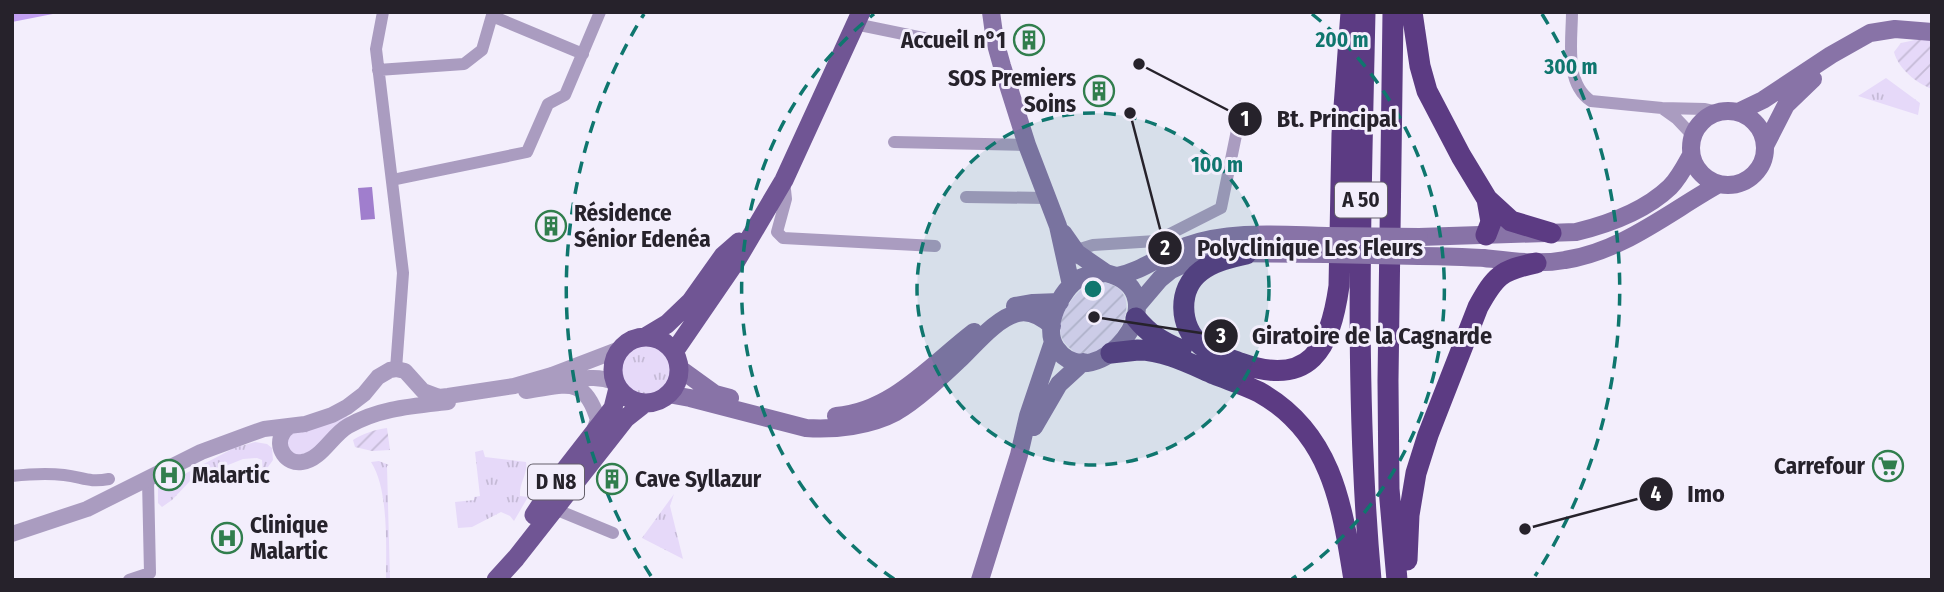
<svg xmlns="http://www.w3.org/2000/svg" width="1944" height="592" viewBox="0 0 1944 592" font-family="'Fira Sans Condensed',sans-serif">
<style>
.grass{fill:url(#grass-tufts)}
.forest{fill:url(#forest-firs)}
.garden{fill:url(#garden-furrows)}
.water{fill:#a07ecd}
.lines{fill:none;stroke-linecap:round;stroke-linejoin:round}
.minor{stroke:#aa9cc0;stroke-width:12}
.tertiary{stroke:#aa9cc0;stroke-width:16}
.secondary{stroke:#8873a7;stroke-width:18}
.primary{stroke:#705594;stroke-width:19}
.motorway{stroke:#5c3b83;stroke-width:21}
.secondary-bridge{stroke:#8873a7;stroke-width:18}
.ring{fill:none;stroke:#0f766e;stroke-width:3.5;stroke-dasharray:12 9}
.labels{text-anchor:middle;stroke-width:6;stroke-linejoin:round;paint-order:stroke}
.shield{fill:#f3eefc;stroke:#645f6a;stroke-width:2}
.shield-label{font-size:21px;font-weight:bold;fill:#26222b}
.poi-label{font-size:23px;font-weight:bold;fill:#26222b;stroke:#f3eefc;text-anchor:start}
.centre{fill:#0f766e;stroke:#f3eefc;stroke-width:3.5}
.ring-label{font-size:21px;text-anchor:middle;font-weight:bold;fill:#0f766e;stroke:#f3eefc;stroke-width:6;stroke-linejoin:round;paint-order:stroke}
.leader{fill:none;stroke:#26222b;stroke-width:2.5}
.callout-dot{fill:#26222b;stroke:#f3eefc;stroke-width:2.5}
.mark-label{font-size:21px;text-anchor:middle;font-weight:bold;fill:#fff}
.callout-label{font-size:24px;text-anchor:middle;font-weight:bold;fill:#26222b;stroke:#f3eefc;stroke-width:6;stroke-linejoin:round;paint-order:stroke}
</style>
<defs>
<pattern id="grass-tufts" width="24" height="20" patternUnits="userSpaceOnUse" patternTransform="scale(1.75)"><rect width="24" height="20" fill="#e6d9f9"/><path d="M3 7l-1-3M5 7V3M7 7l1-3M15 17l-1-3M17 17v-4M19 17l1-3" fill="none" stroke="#c5bad6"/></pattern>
<pattern id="forest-firs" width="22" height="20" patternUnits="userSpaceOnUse" patternTransform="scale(1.75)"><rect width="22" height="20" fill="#c2a0f2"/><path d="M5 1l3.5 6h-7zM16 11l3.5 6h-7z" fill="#9d82c4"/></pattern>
<pattern id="garden-furrows" width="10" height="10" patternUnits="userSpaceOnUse" patternTransform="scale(1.75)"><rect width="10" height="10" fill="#e6d9f9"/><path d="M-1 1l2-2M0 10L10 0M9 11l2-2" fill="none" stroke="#c5bad6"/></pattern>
</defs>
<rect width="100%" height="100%" fill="#f3eefc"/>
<!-- grass -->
<path class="grass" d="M1886,78L1920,103L1918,115L1858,96Z
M620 371a25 25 0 1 1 50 0a25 25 0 1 1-50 0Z
M344,412L350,420L315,450L297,456L287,447L289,434Z
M255,442L267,444L272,448L273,460L263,474L262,460L257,458L243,459L191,480L172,500L162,507L158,503V488L234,448Z
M483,450L485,457L526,462C528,474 519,483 520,496L528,497L514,521L510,516L501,512L472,527L458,528L455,502L474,500V497L480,496L475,452Z
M379,461L389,465L387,466L390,580H386C386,546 389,490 371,462Z
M674,494L670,506L683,559L642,538Z"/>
<!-- forest -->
<path class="forest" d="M12,12H63L12,22Z"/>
<!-- garden -->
<path class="garden" d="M1915,40H1932V89C1916,83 1898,68 1894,52L1901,43Z
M1102,282C1107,283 1114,285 1118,288C1140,305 1114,349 1092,353C1087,354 1080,353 1075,353C1072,349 1065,345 1063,340C1053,323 1071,296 1086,286C1090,284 1097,283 1102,282Z
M387,428L390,450L372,451L355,447L353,440C364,433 374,430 387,428Z"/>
<!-- water -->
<path class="water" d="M372,187L375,219L361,220L358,188Z"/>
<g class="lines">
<!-- minor -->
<path class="minor" d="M383,12L376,49L403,273L396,369
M1572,12C1572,40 1564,83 1591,101L1662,108L1705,109L1719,112
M492,16L583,54
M855,24L928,39
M378,70L464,64L482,50L493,12
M1662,108L1676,118L1693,136
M894,142L1027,145
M392,180L527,152L548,104L565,95L600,12
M784,181L786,199L777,232L783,238L935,246
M966,197L1047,198
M1073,259L1080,249L1093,245L1156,241L1221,208L1242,106
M12,476C30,474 47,473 64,475C83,477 88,483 109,479
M549,505L562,512L613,533
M129,580L150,573L148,480"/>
<!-- tertiary -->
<path class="tertiary" d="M564,383C583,378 597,375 615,382
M526,391C565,386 584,374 598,420L593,433
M290,426C288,428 284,430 283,433C274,447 287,465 302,462C321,460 332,435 348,426C379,408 413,406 448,402
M12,534L87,509L201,452L247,435L264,429L305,424L332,415L347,407L364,394L378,377L390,370L396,369L405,371L423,391L439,397L448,396L514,386L552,375L620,349"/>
<!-- secondary -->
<path class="secondary" d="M991,12L995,41L1002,66L1027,145L1058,226L1071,285
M1691 148a37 37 0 1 1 74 0a37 37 0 1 1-74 0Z
M1738,112L1763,100L1831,55L1870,33L1895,29L1932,32
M1765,146L1786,105L1813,79
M1063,233L1077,253L1106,273
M1419,237L1576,232C1609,224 1645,211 1670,187C1679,178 1685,166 1691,155
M1419,256C1441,256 1462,257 1484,258C1511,261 1538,265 1565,260C1623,251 1669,212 1719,184
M1106,273C1184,292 1095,403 1056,348C1042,327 1061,289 1080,278C1089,274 1097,274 1106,273Z
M1117,276C1143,271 1162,254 1186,246C1230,230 1281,235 1327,236
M1015,306L1033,303L1060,302
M1137,306L1160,279L1171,270L1201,256L1220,253L1326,254
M679,368L715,394L730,398
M668,394L690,398L806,428C835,430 870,426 896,412C917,400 941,377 959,360C974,346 996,318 1018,313C1031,310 1042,317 1052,326
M836,416C892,412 932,364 974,332
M1034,427L1059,384L1083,362
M980,580L1019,455L1028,416L1053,342"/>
<!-- primary -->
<path class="primary" d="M647,336L667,324L691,301L723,256L739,242
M613 370a33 33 0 1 1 66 0a33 33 0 1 1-66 0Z
M674,352L735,263L784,180L861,12
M534,515L557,480L613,408L618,388
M496,580L516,558L626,418L645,403"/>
<!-- motorway -->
<path class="motorway" d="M1365,12C1361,201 1354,391 1371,580
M1393,12L1388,381L1389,489L1397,580
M1412,12L1420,66L1427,91L1461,156L1487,199L1511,221L1551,233
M1486,235L1491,222L1487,199
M1246,254C1230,258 1214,261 1201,271C1177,289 1179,327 1201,345C1212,354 1227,358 1240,363C1310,388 1330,349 1339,286L1342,134L1351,12
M1136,318C1149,334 1162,342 1181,350
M1111,353C1120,352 1129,351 1138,350C1164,350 1191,364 1214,374C1229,380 1245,385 1259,392C1332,433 1342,505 1354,580
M1407,560L1409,515L1416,473L1428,435L1478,307C1495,276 1501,270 1536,263"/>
<!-- secondary-bridge -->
<path class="secondary-bridge" d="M1327,236L1419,237
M1326,254L1419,256"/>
</g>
<!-- distance rings -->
<circle cx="1093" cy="289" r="176" fill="#0f766e" fill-opacity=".12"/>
<g class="ring">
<circle cx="1093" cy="289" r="176"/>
<path d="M894 579A352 352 0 0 1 874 14M1312 14A352 352 0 0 1 1292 579"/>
<path d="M651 576A527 527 0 0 1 644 14M1542 14A527 527 0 0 1 1535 576"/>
</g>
<!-- icons -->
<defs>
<g id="building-ring" transform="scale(1.575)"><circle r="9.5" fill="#f3eefc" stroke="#317e4d" stroke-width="1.5"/><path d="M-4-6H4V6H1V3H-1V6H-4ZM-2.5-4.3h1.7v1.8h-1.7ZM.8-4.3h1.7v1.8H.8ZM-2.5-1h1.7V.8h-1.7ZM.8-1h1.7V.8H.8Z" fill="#317e4d"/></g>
<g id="supermarket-ring" transform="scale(1.575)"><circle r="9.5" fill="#f3eefc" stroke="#317e4d" stroke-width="1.5"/><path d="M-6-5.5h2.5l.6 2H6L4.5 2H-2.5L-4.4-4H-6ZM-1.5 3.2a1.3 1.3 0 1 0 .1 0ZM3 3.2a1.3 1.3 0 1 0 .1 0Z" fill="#317e4d"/></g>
<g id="hospital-ring" transform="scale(1.575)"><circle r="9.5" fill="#f3eefc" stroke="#317e4d" stroke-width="1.5"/><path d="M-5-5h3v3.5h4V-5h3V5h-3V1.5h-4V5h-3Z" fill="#317e4d"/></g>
</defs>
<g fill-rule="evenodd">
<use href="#building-ring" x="1029" y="40"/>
<use href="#building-ring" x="1099" y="91"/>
<use href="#building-ring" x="551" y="226"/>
<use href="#supermarket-ring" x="1888" y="466"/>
<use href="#hospital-ring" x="169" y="475"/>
<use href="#building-ring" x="612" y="479"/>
<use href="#hospital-ring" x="227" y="538"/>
</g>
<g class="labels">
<!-- shield labels -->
<g class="shield">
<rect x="1335" y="182.5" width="52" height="35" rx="5"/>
<rect x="528" y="464.5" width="56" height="35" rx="5"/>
</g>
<g class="shield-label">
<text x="1361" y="207">A 50</text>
<text x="556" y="489">D N8</text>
</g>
<!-- poi labels -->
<g class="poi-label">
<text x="1006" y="48" text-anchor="end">Accueil n°1</text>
<text x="1076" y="86" text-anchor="end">SOS Premiers<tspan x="1076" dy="26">Soins</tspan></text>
<text x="574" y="221">Résidence<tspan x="574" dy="26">Sénior Edenéa</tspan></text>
<text x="1865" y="474" text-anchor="end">Carrefour</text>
<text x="192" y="483">Malartic</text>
<text x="635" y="487">Cave Syllazur</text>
<text x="250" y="533">Clinique<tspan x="250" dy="26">Malartic</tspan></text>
</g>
</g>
<circle cx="1093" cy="289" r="10" class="centre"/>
<g class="ring-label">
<text x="1342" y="47">200 m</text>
<text x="1571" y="74">300 m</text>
<text x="1217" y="172">100 m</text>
</g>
<!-- callouts -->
<path class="leader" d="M1139 64L1245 119M1130 113L1165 248M1094 317L1221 336M1525 529L1656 494"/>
<g class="callout-dot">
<circle cx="1139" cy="64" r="7"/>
<circle cx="1130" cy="113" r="7"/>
<circle cx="1094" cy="317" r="7"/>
<circle cx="1525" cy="529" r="7"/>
<circle cx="1245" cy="119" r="18"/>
<circle cx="1165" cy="248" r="18"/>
<circle cx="1221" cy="336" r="18"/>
<circle cx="1656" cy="494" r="18"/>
</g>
<g class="mark-label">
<text x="1245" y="126">1</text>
<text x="1165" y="255">2</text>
<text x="1221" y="343">3</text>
<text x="1656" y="501">4</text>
</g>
<g class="callout-label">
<text x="1337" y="127">Bt. Principal</text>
<text x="1310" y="256">Polyclinique Les Fleurs</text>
<text x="1372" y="344">Giratoire de la Cagnarde</text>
<text x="1706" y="502">Imo</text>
</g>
<!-- border -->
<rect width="1944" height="592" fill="none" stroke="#26222b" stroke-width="28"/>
</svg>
